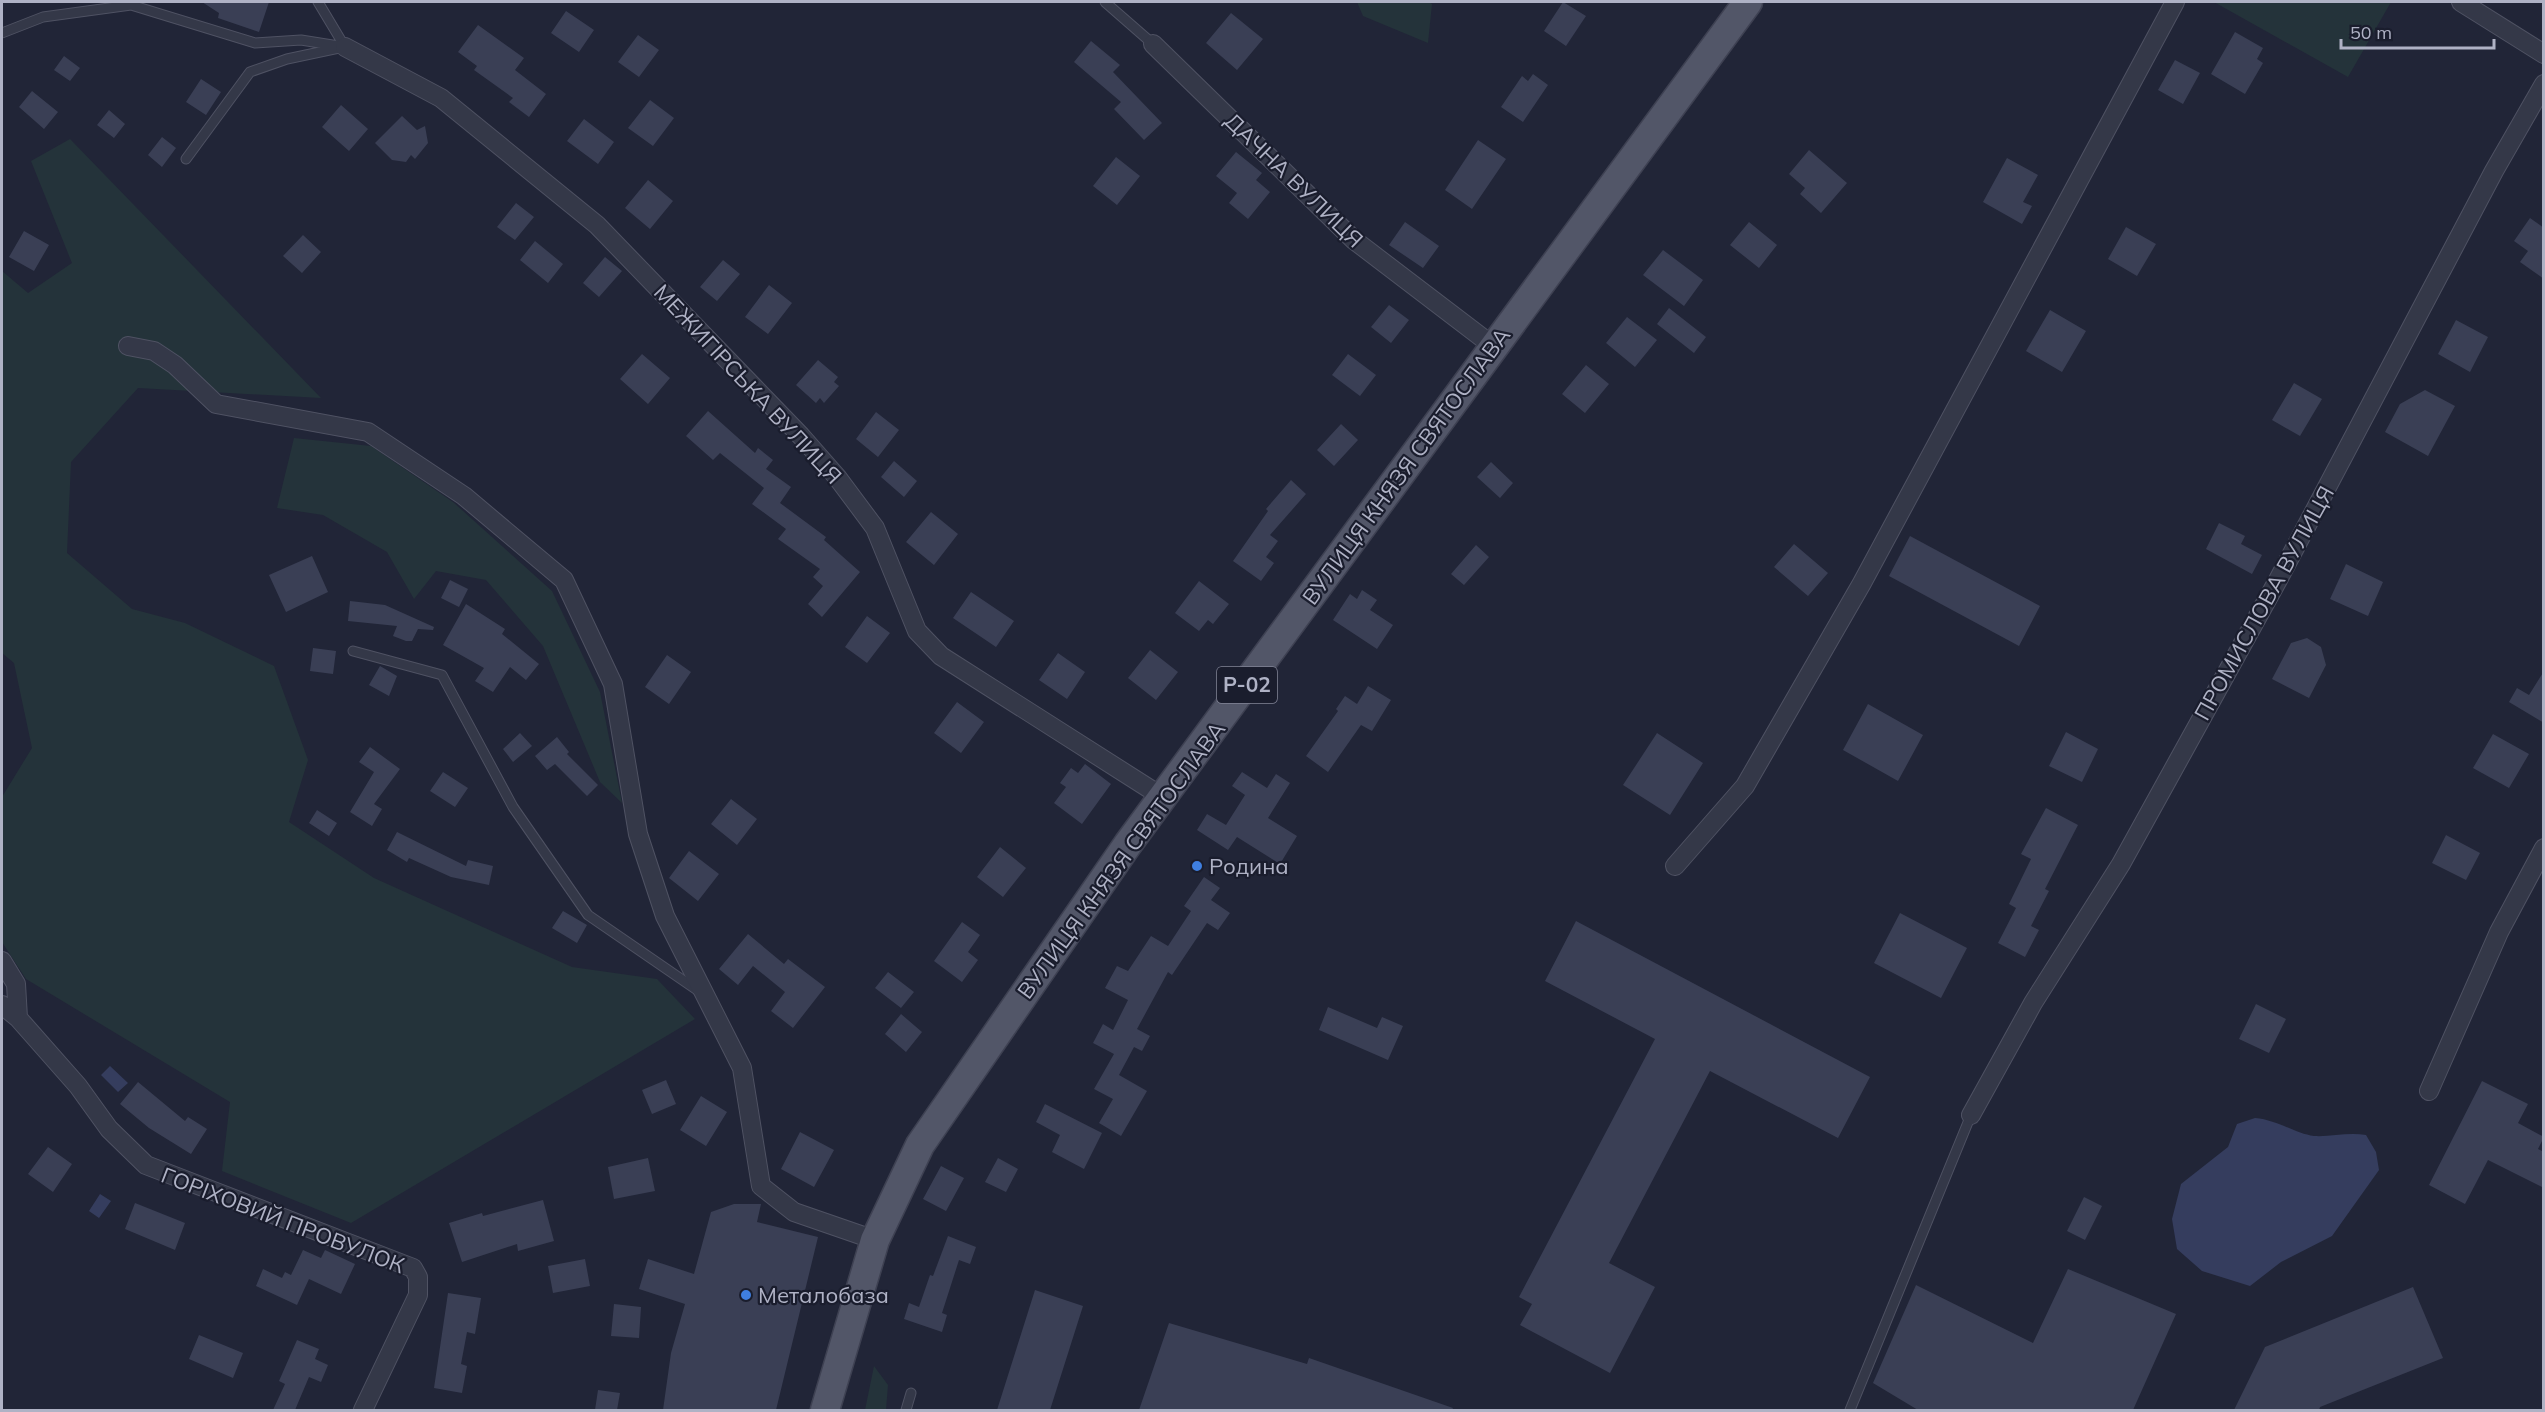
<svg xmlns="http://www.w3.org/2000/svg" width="2545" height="1412" viewBox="0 0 2545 1412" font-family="Mulish,sans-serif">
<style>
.green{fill:#24333a}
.water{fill:#353d5e}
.building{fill:#3a3f55}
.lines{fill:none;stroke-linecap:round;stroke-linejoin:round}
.service-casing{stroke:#4f5263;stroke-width:11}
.minor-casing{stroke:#4f5263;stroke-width:20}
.primary-casing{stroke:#3e4152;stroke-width:31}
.service{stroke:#343848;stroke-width:9}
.minor{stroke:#343848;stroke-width:18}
.primary{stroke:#525668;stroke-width:28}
.shop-dot{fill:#3f7fe0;stroke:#1a1d2d;stroke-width:2}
.labels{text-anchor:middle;stroke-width:4.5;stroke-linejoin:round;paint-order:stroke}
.shield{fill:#1a1d2d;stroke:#828597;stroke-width:1.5}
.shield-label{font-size:21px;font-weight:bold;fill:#afb2c5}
.street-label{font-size:22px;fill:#afb2c5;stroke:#1a1d2d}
.poi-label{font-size:22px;fill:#afb2c5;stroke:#1a1d2d;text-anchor:start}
</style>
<rect width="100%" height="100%" fill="#212537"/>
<!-- green -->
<path class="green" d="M1357,2H1429L1432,4L1428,43L1363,16Z
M2214,2H2391L2348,77Z
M70,139L321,398L138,388L71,462L67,553L132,609L185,623L274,666L308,760L289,822L374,878L572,967L657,979L695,1019L351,1223L222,1171L230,1102L26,979L2,942V797L32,748L14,663L2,653V271L28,293L72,263L31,161Z
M294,438L371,446L453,502L552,591L600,692L622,803L600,782L543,646L486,580L436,571L414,599L387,552L323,515L277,508Z
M874,1366L888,1385L886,1410H865Z"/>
<!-- water -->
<path class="water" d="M110,1066L128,1083L118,1092L101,1075Z
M2255,1118C2278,1120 2296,1134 2314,1136C2331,1137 2348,1132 2366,1135L2376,1152L2379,1170L2332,1236L2281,1262L2250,1286L2202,1271L2177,1249L2172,1219L2181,1184L2228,1147L2237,1124Z
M100,1194L111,1201L99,1218L89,1211Z"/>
<!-- building -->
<path class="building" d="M202,2H269L259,32L218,18L219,13Z
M1563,2L1586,16L1566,46L1544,31Z
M566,11L594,30L579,52L551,33Z
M1231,13L1263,39L1237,70L1206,43Z
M478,25L524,58L515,70L546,94L529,117L509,102L513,98L474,70L477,66L458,52Z
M2235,32L2263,48L2257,59L2263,63L2245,94L2211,74Z
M638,35L659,50L639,77L618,62Z
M1091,41L1120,65L1113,72L1162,123L1144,140L1114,109L1121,102L1074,62Z
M64,56L80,68L70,81L54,70Z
M2175,60L2200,73L2183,104L2158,90Z
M1533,74L1548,85L1523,122L1501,107L1522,76L1528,81Z
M201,79L221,92L206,115L186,102Z
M32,91L58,112L44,129L19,107Z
M650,100L674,118L653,146L628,128Z
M341,105L368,129L349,151L322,127Z
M109,110L125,124L114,138L97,125Z
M402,116L417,130L425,126L428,143L415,159L411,155L406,162L392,160L375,143Z
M584,119L614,142L598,164L567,141Z
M162,137L176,148L162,167L148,155Z
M1478,140L1506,159L1472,209L1445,190Z
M1809,150L1847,183L1821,213L1800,194L1805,188L1789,174Z
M1236,152L1262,173L1256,180L1270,192L1248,219L1229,203L1237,193L1216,176Z
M1116,157L1140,176L1117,205L1093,186Z
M2007,158L2038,175L2023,202L2032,206L2022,224L1983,202Z
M648,180L673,201L650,229L625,208Z
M516,203L534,217L515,240L497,227Z
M2530,218L2544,228V279L2520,262L2528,251L2514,241Z
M1405,222L1439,246L1423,268L1389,245Z
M1749,222L1777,245L1759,268L1730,245Z
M2126,227L2156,244L2137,276L2108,259Z
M24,231L49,245L34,271L9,257Z
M303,235L321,252L302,273L283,256Z
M535,241L563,264L548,283L520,260Z
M1663,250L1703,280L1684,306L1643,275Z
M605,257L622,271L599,297L583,283Z
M723,260L740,274L717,301L700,287Z
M769,285L792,303L768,334L745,317Z
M1389,305L1409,320L1391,343L1371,327Z
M1669,308L1706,337L1694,353L1657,324Z
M2050,310L2086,331L2062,372L2026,351Z
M1627,317L1657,340L1635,367L1606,343Z
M2456,320L2488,337L2470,372L2438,354Z
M642,354L670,378L648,404L620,379Z
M1348,354L1376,375L1360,396L1332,375Z
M818,360L838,377L834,382L839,386L824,403L820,398L816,403L796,385Z
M1586,365L1609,384L1585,413L1562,394Z
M2294,383L2322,399L2300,436L2272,420Z
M2425,390L2455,406L2428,456L2385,432L2400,404Z
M708,411L755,453L758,448L773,460L766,469L791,487L780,503L826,537L824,540L860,572L822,617L808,604L823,586L813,577L820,569L778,539L786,529L752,504L764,488L720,453L713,460L686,436Z
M876,412L899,430L878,457L856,439Z
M1341,424L1358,440L1334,466L1317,450Z
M894,461L917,481L904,497L881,477Z
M1491,462L1513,483L1500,498L1477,477Z
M1291,480L1306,494L1270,535L1278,541L1266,557L1274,563L1261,581L1233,561L1268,511L1266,509Z
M931,512L958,534L934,565L906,542Z
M2219,523L2245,536L2241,544L2262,555L2252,574L2206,549Z
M1910,536L2040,606L2019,646L1889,576Z
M1794,544L1828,573L1808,596L1774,567Z
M1476,545L1489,557L1464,585L1451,574Z
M312,556L328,592L286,612L269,575Z
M2346,564L2383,582L2368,616L2330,599Z
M450,580L468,589L459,607L441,598Z
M1199,581L1229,604L1213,624L1208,620L1199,631L1175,613Z
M1362,590L1377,600L1370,610L1393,625L1377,649L1333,620L1350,594L1357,599Z
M971,592L1014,621L996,647L953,618Z
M350,601L385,605L434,627L433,630L418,629L412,641H406L393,636L397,626L348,621Z
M466,604L505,629L502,634L539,664L526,680L510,667L493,692L475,681L484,668L443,645Z
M867,616L890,633L867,663L845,647Z
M2307,638L2321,647L2326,665L2309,698L2272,679L2291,643Z
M313,648L336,651L333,674L310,671Z
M1150,650L1178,672L1156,700L1128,678Z
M1058,653L1085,672L1067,699L1039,680Z
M667,655L691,672L669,704L645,687Z
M380,666L397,676L389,696L369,685Z
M2544,671V723L2509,702L2517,688L2529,695Z
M1368,686L1391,700L1372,731L1361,725L1328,772L1306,756L1338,711L1336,709L1345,696L1357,704Z
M957,702L984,722L961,753L934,733Z
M1868,704L1923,735L1898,781L1843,750Z
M2066,732L2098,749L2082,782L2049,766Z
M520,733L532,746L513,762L503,749Z
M1657,733L1703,763L1670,815L1623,785Z
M2493,734L2529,754L2509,788L2473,768Z
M557,737L569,752L567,754L598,785L587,796L555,764L547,770L535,756Z
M370,747L400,769L374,804L382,809L372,826L350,812L374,772L359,762Z
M1085,764L1111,784L1082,824L1054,803L1066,787L1060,783L1071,768L1078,773Z
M443,772L468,788L455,807L430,791Z
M1242,772L1267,788L1276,774L1290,783L1268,818L1297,836L1280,864L1237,837L1228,850L1197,830L1207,814L1226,825L1245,795L1232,786Z
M731,799L757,819L737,845L711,824Z
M2046,808L2078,825L2045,889L2049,891L2031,926L2039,930L2025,957L1998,943L2016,908L2009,904L2031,859L2021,854Z
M317,810L337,823L329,836L309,823Z
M397,832L466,866L468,860L493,866L489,885L451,877L409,858L407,862L387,850Z
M2446,835L2480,853L2466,880L2432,863Z
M1000,847L1026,868L1003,897L977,877Z
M689,851L719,874L698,901L669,878Z
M1204,877L1220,888L1211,900L1230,913L1218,930L1207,923L1172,975L1168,972L1137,1029L1150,1036L1142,1051L1134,1047L1119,1075L1147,1091L1121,1136L1099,1123L1113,1099L1094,1089L1114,1054L1093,1043L1103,1024L1113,1030L1128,1000L1105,988L1117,966L1128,971L1151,936L1168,946L1191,911L1184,906Z
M563,911L587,925L577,943L552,928Z
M1900,913L1967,948L1941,998L1874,963Z
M1576,921L1870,1077L1838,1138L1710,1071L1609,1263L1655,1287L1610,1373L1520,1325L1532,1304L1519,1297L1655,1039L1545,981Z
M962,922L980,935L968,952L978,960L962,982L934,961Z
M748,934L784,964L788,959L825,987L793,1028L771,1011L785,992L753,966L738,985L719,969Z
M888,972L914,992L901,1008L875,988Z
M2256,1004L2286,1019L2269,1053L2239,1039Z
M1328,1007L1377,1028L1382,1017L1403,1026L1388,1060L1319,1030Z
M901,1014L922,1032L906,1052L885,1034Z
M666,1080L676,1104L652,1114L642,1090Z
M2482,1081L2528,1104L2518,1123L2544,1137L2538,1149L2544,1152V1188L2488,1160L2465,1204L2429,1185Z
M138,1082L185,1121L188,1117L207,1129L191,1154L149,1128L120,1104Z
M701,1096L727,1112L706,1146L680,1130Z
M1045,1104L1102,1133L1084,1169L1052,1152L1060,1135L1036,1122Z
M800,1132L834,1150L814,1187L781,1169Z
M48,1147L72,1164L53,1192L28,1174Z
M648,1158L655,1191L614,1199L608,1167Z
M998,1158L1018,1169L1006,1192L985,1182Z
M941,1166L964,1178L946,1211L923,1199Z
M2084,1197L2102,1206L2085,1240L2067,1231Z
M543,1200L554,1241L518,1251L517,1244L462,1262L449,1223L482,1213L483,1216Z
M135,1203L185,1223L175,1250L125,1229Z
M734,1204H761L757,1222L818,1237L776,1410H663L671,1353L685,1304L639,1289L648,1259L694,1274L711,1212Z
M948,1236L976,1247L970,1264L959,1260L942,1313L947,1315L942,1332L904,1319L909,1303L919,1307L930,1275L933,1276Z
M303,1250L321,1258L325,1250L355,1264L341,1294L309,1279L297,1305L256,1286L263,1269L282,1278L285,1272L291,1275Z
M585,1259L590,1286L553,1293L548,1266Z
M2068,1269L2176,1314L2133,1410H1918L1873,1383L1916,1285L2033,1343Z
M2413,1287L2443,1358L2320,1407L2319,1410H2234L2265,1347Z
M1035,1290L1083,1306L1050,1410H997Z
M448,1293L481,1298L475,1334L467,1332L461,1364L467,1366L462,1393L434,1388Z
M614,1304L641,1307L639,1338L611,1336Z
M1169,1323L1307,1364L1309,1358L1453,1408L1452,1410H1139Z
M199,1335L243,1353L233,1378L189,1359Z
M297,1340L319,1349L315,1359L328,1365L321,1382L309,1377L295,1410H273L285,1384L279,1381Z
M598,1390L620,1393L617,1410H595Z"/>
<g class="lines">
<!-- service casing -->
<g class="service-casing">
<path id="service" d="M318,2L345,47
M1105,2L1153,44
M2,33L43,17L131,5L255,43L301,40L345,47
M186,159L250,72L287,59L339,48
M353,651L442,675L513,807L588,915L700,992
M906,1410L911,1393
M1850,1410L1971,1115"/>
</g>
<!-- minor casing -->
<g class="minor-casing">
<path id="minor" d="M2461,2L2544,54
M1153,44L1354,240L1493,346
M345,47L441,98L597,225L801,436L837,477L875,528L917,631L941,656L1164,798
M128,346L154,351L175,365L216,404L368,432L464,496L564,580L613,684L638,834L665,916L742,1068L761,1186L794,1212L875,1240
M1675,866L1745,786L1862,583L2175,2
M2,961L16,984L18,1018
M2,1005L18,1018L78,1086L109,1129L146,1165L413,1268L418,1277V1295L363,1410
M2429,1091L2499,932L2544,848
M1971,1115L2033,1003L2121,864L2278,580L2494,171L2544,84"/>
</g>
<!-- primary casing -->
<g class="primary-casing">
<path id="primary" d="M825,1410L875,1240L920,1145L1128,844L1748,2"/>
</g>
<!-- service -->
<use href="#service" class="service"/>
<!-- minor -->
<use href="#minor" class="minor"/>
<!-- primary -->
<use href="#primary" class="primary"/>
</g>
<!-- markers -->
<g class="shop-dot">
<circle cx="1197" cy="866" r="6"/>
<circle cx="746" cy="1295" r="6"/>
</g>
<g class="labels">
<!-- shield labels -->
<rect class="shield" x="1217" y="667" width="60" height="36" rx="4.5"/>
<g class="shield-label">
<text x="1247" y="692">Р-02</text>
</g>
<!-- street labels -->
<g class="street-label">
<text transform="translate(1294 180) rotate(44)" y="8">ДАЧНА ВУЛИЦЯ</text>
<text transform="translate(748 384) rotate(47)" y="8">МЕЖИГІРСЬКА ВУЛИЦЯ</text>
<text transform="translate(1406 466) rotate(-54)" y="8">ВУЛИЦЯ КНЯЗЯ СВЯТОСЛАВА</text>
<text transform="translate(2264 603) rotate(-61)" y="8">ПРОМИСЛОВА ВУЛИЦЯ</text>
<text transform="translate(1121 860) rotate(-54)" y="8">ВУЛИЦЯ КНЯЗЯ СВЯТОСЛАВА</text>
<text transform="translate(283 1220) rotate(21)" y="8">ГОРІХОВИЙ ПРОВУЛОК</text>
</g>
<!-- poi labels -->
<g class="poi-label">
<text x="1209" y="874">Родина</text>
<text x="758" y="1303">Металобаза</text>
</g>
</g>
<!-- border -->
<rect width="2545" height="1412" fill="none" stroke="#afb2c5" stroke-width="6"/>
<!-- scale -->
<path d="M2341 39v9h153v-9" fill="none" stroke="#afb2c5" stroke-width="3"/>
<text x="2350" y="39" font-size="18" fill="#afb2c5" stroke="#1a1d2d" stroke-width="4.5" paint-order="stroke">50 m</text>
</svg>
